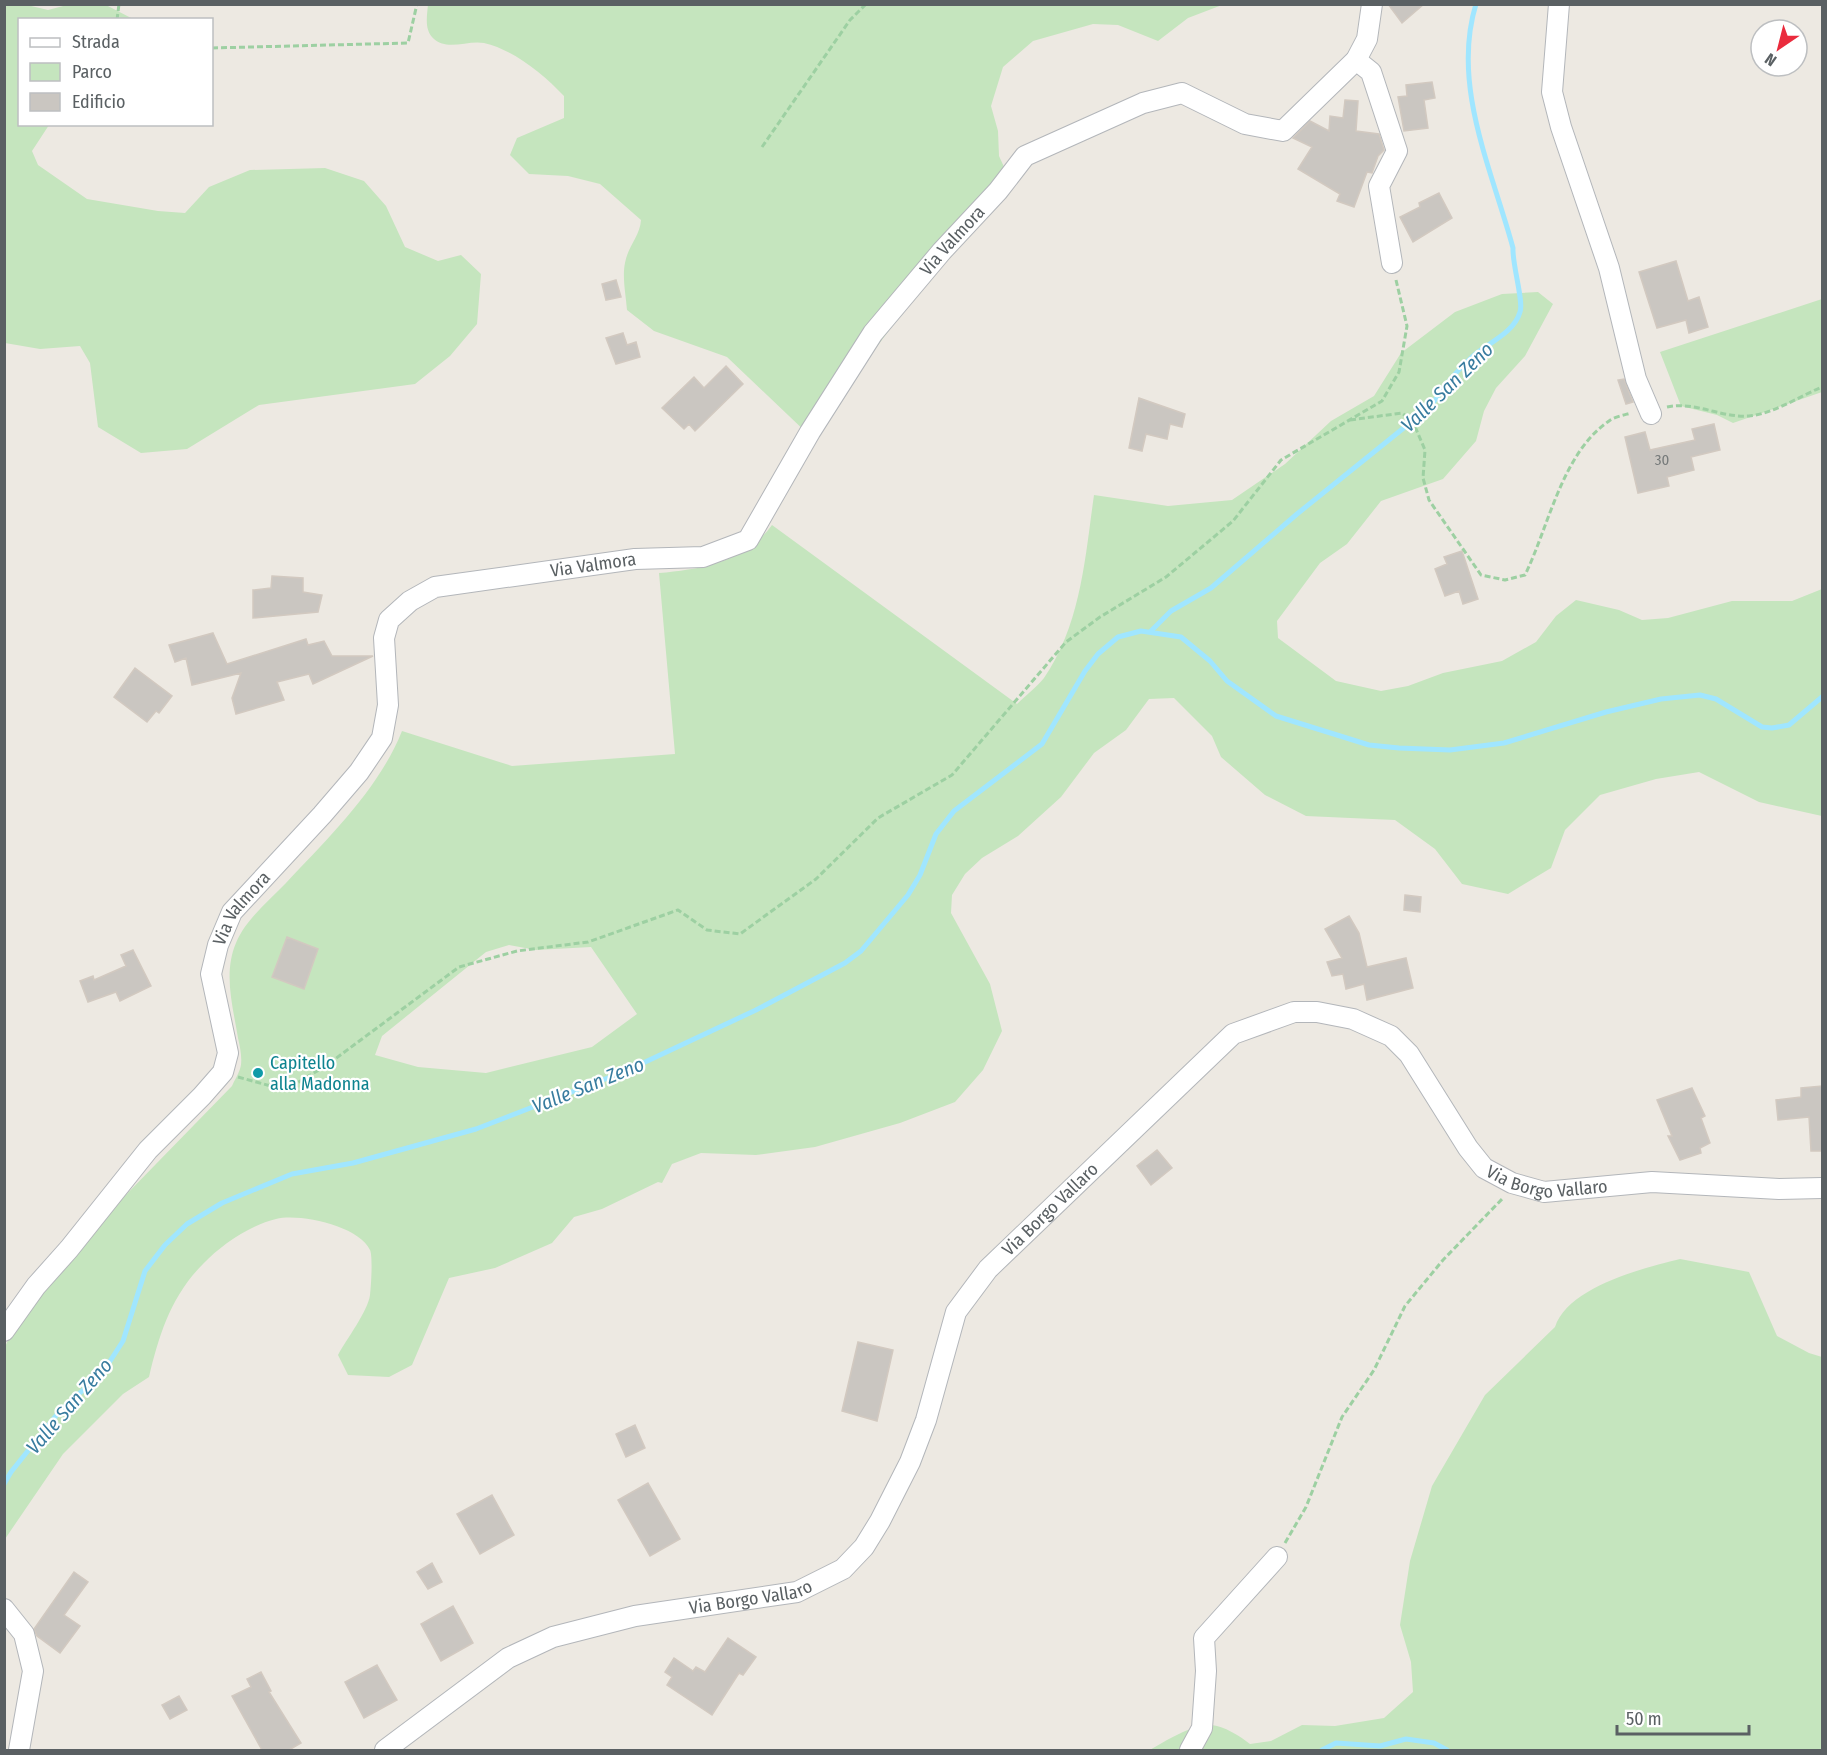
<svg xmlns="http://www.w3.org/2000/svg" width="1827" height="1755" viewBox="0 0 1827 1755" font-family="'Fira Sans Condensed',sans-serif">
<style>
.green{fill:#c5e5be;fill-rule:evenodd}
.lines{fill:none;stroke-linecap:round;stroke-linejoin:round}
.stream{stroke:#a0e6ff;stroke-width:5}
.building{fill:#cac6c1;stroke:#d2c9c0;stroke-width:1.5}
.minor-casing{stroke:#b3b6ba;stroke-width:22}
.path{stroke:#9dd0a2;stroke-width:3;stroke-dasharray:6 3;stroke-linecap:butt}
.minor{stroke:#fff;stroke-width:20}
.culture-dot{fill:#0f9aa8;stroke:#fff;stroke-width:2}
.labels{text-anchor:middle;stroke-width:4.5;stroke-linejoin:round;paint-order:stroke}
.number-label{font-size:15px;fill:#767a7a}
.street-label{font-size:18px;fill:#5a6063;stroke:#fff}
.culture-label{font-size:18px;fill:#0d838f;stroke:#fff;text-anchor:start}
.water-label{font-size:20px;font-style:italic;fill:#387c9f;stroke:#fff}
</style>
<rect width="100%" height="100%" fill="#ede9e2"/>
<!-- green -->
<path class="green" d="M5,4L27,5L48,10L67,5H106L133,19L20,20V124L49,125L32,151L38,165L87,199L158,211L185,213L209,187L250,170L325,168L364,181L386,206L405,247L438,261L461,255L481,274L477,324L450,356L415,384L259,405L187,449L141,453L98,427L90,363L80,346L40,349L5,343Z
M428,4L1222,5L1188,18L1158,41L1118,25L1093,24L1033,41L1003,67L991,106L998,131L999,156L1010,180L920,289L810,436L727,357L654,331L627,310C626,296 622,277 625,263C628,246 640,236 641,220L600,184L568,176L529,174L510,155L517,138L564,118V96C543,74 514,50 484,43C468,40 447,51 434,39C424,30 427,17 428,4Z
M1538,292L1553,304L1525,356L1496,388L1484,411L1476,441L1443,479L1381,501L1347,544L1320,563L1277,621L1278,638L1336,681L1381,691L1408,686L1443,673L1502,661L1536,642L1556,616L1576,600L1619,610L1642,620L1668,618L1732,601H1792L1822,589V816L1759,802L1699,772L1656,779L1600,795L1565,830L1551,868L1508,894L1462,884L1435,849L1395,820L1306,816L1265,795L1221,757L1212,736L1174,698L1149,699L1126,730L1094,753L1061,797L1018,836L982,858L965,874L952,895L951,913L990,984L1002,1031L983,1070L955,1102L900,1123L815,1147L756,1155L701,1153L672,1164L662,1183L658,1182L602,1209L574,1217L552,1243L495,1268L449,1278L412,1365L389,1377L348,1375L338,1355C346,1340 368,1311 370,1295C371,1287 373,1256 370,1250C359,1226 300,1213 276,1219C250,1225 221,1245 203,1264C171,1296 159,1335 149,1377L123,1394L63,1454L5,1539V1347L18,1317L117,1204L232,1086C234,1081 238,1075 240,1069C243,1060 240,1047 238,1038C233,1007 223,973 236,943C246,919 269,901 286,883C328,838 379,789 402,731L512,766L675,754L659,573C702,569 745,562 772,525L1017,704C1026,695 1037,687 1044,678C1081,624 1085,558 1094,495L1168,506L1232,500L1285,464L1331,421L1374,396L1401,353L1455,312L1502,294ZM509,945L536,950L591,947L637,1014L592,1047L486,1073L418,1067L375,1055L382,1036L486,952Z
M1822,299V392L1733,423L1717,415L1681,406L1660,352Z
M1680,1259L1749,1272L1777,1336L1809,1353L1822,1357V1750H1150C1165,1741 1193,1724 1211,1725C1224,1726 1240,1736 1250,1744L1271,1741L1302,1725L1335,1726L1384,1718L1413,1692L1411,1662L1400,1625L1410,1561L1432,1486L1485,1395L1555,1327C1568,1287 1643,1268 1680,1259Z"/>
<g class="lines">
<!-- stream -->
<path class="stream" d="M1151,631L1171,611L1211,588L1297,514L1431,406C1443,387 1456,371 1473,356C1488,343 1514,333 1520,312C1524,302 1512,264 1513,248C1492,170 1451,85 1476,4
M4,1484L11,1472L59,1412L103,1372L123,1341L145,1271L165,1245L187,1224L222,1203L292,1174L353,1163L476,1129L626,1071L756,1010L845,963L861,951L908,895L920,875L936,834L954,811L1042,744L1085,671L1098,654L1118,637L1141,631L1181,637L1210,661L1227,681L1276,716L1369,745L1399,748L1450,750L1504,743L1606,712L1661,699L1700,695L1716,699L1762,727L1772,728L1789,725L1822,697
M1322,1750L1336,1743L1380,1746L1406,1739L1434,1743L1447,1750"/>
</g>
<!-- building -->
<path class="building" d="M1388,4H1424L1402,23Z
M1432,82L1435,98L1424,100L1428,128L1404,131L1398,97L1407,96L1406,85Z
M1345,100L1358,101L1356,131L1379,134L1384,150L1378,156L1372,173L1367,172L1354,207L1337,201L1340,194L1298,169L1312,147L1293,138L1310,121L1329,131L1330,116L1343,118Z
M1439,193L1452,218L1413,242L1400,217L1420,207L1419,203Z
M1676,261L1688,301L1699,297L1708,327L1689,333L1686,320L1657,328L1639,272Z
M616,280L621,297L606,300L602,284Z
M623,333L627,345L636,342L640,357L616,364L606,338Z
M726,366L743,384L695,431L689,424L684,429L662,408L694,377L704,388Z
M1624,379L1633,402L1626,404L1618,380Z
M1139,398L1185,414L1182,427L1170,424L1167,439L1146,434L1142,451L1129,448Z
M1714,424L1720,450L1691,457L1694,470L1667,477L1669,486L1638,493L1625,437L1645,432L1650,450L1695,440L1692,429Z
M1462,551L1478,599L1463,604L1459,591L1445,596L1435,569L1447,564L1444,557Z
M272,576L303,578V592L322,595L318,612L253,618V590L271,588Z
M213,633L227,664L306,639L308,645L324,641L332,656H373L313,684L309,674L277,682L284,700L236,714L232,698L241,673L192,685L186,658L175,662L169,645Z
M135,668L172,696L159,713L156,711L147,722L114,697Z
M1405,895L1421,897L1420,912L1404,910Z
M1349,916L1359,933L1367,967L1406,958L1413,988L1367,1000L1364,984L1346,989L1343,974L1332,976L1327,962L1342,958L1325,929Z
M287,937L318,949L304,989L272,977Z
M133,950L151,986L120,1001L116,992L88,1002L80,981L93,976L94,980L126,966L121,955Z
M1822,1086V1151H1811L1809,1117L1778,1120L1776,1100L1801,1097V1088Z
M1692,1088L1705,1116L1701,1118L1710,1143L1700,1148L1701,1153L1680,1160L1668,1136H1672L1657,1100Z
M1157,1150L1172,1168L1151,1185L1137,1166Z
M858,1342L893,1350L877,1421L842,1411Z
M635,1425L645,1448L626,1457L616,1434Z
M648,1483L680,1539L650,1556L618,1500Z
M492,1495L514,1535L480,1554L457,1514Z
M432,1563L442,1582L428,1589L417,1572Z
M74,1572L88,1582L64,1615L80,1626L60,1653L37,1636L34,1629Z
M453,1606L473,1643L441,1661L421,1624Z
M728,1638L756,1657L743,1675L739,1673L712,1715L667,1685L672,1677L665,1672L674,1658L693,1671L696,1667L705,1672Z
M377,1665L397,1700L364,1718L345,1682Z
M261,1672L271,1691L269,1692L301,1743L289,1750H262L232,1696L251,1687L247,1679Z
M179,1696L187,1710L170,1719L162,1705Z"/>
<g class="lines">
<!-- minor casing -->
<g class="minor-casing">
<g id="minor">
<path d="M1559,4L1552,92L1561,127L1609,268L1636,379L1651,414"/>
<path d="M1356,60L1371,72L1397,151L1379,186L1392,263"/>
<path id="s1" d="M4,1331L36,1286L69,1249L148,1150L202,1096L223,1072L228,1053L211,974L218,945L232,912L322,815L359,772L382,738L388,705L384,638L389,620L410,601L435,587L635,559L703,557L748,540L810,432L873,333L942,251L998,191L1025,156L1143,103L1182,93L1245,124L1283,131L1356,60L1367,39L1372,4"/>
<path d="M4,1609L24,1634L33,1671L19,1750"/>
<path id="s2" d="M385,1750L508,1658L553,1637L635,1616L797,1592L843,1569L864,1547L880,1521L910,1462L926,1420L956,1312L988,1269L1233,1034L1294,1012H1317L1353,1019L1391,1036L1409,1054L1468,1148L1484,1168L1512,1183L1544,1192L1652,1182L1779,1189L1822,1188"/>
<path d="M1190,1750L1202,1728L1206,1671L1204,1638L1277,1557"/>
</g>
</g>
<!-- path -->
<path class="path" d="M117,20L119,4
M212,48L408,43L417,4
M762,147L850,20L866,4
M1667,407C1695,401 1721,418 1749,416C1773,414 1800,396 1822,387
M1350,420L1402,413L1413,422L1425,450L1423,478L1429,500L1481,575L1505,580L1525,575C1549,526 1562,453 1609,421C1614,417 1624,415 1631,413
M238,1077L278,1088L292,1086L327,1065L459,967L517,951L588,942L678,910L707,930L740,934L816,879L878,818L952,775L1066,642L1100,617L1166,577L1233,521L1281,460L1382,401L1399,372L1407,326L1396,280
M1285,1543L1306,1507L1342,1417L1374,1370L1405,1306L1443,1260L1504,1197"/>
<!-- minor -->
<use href="#minor" class="minor"/>
</g>
<!-- markers -->
<circle class="culture-dot" cx="258" cy="1073" r="6"/>
<g class="labels">
<!-- number labels -->
<g class="number-label">
<text x="1662" y="465">30</text>
</g>
<!-- street labels -->
<g class="street-label">
<text dy="6" stroke="none"><textPath href="#s1" startOffset="1594">Via Valmora</textPath></text>
<text dy="6" stroke="none"><textPath href="#s1" startOffset="1072">Via Valmora</textPath></text>
<text dy="6" stroke="none"><textPath href="#s1" startOffset="514">Via Valmora</textPath></text>
<text dy="6" stroke="none"><textPath href="#s2" startOffset="1575">Via Borgo Vallaro</textPath></text>
<text dy="6" stroke="none"><textPath href="#s2" startOffset="927">Via Borgo Vallaro</textPath></text>
<text dy="6" stroke="none"><textPath href="#s2" startOffset="405">Via Borgo Vallaro</textPath></text>
</g>
<!-- culture labels -->
<g class="culture-label">
<text x="270" y="1069">Capitello<tspan x="270" dy="21">alla Madonna</tspan></text>
</g>
<!-- water labels -->
<g class="water-label">
<text transform="translate(1447 387) rotate(-44)" y="7">Valle San Zeno</text>
<text transform="translate(588 1085) rotate(-22)" y="7">Valle San Zeno</text>
<text transform="translate(69 1406) rotate(-49)" y="7">Valle San Zeno</text>
</g>
</g>
<!-- border -->
<rect width="1827" height="1755" fill="none" stroke="#5a6063" stroke-width="12"/>
<!-- legend -->
<rect x="18" y="18" width="195" height="108" fill="#ffffff" stroke="#bdbfc1" stroke-width="1.5"/>
<rect x="30" y="38" width="30" height="9" fill="#ffffff" stroke="#bdbfc1" stroke-width="1.5"/>
<text x="72" y="48" font-size="18" fill="#5a6063">Strada</text>
<rect x="30" y="63" width="30" height="18" fill="#c5e5be" stroke="#bdbfc1" stroke-width="1.5"/>
<text x="72" y="78" font-size="18" fill="#5a6063">Parco</text>
<rect x="30" y="93" width="30" height="18" fill="#cac6c1" stroke="#bdbfc1" stroke-width="1.5"/>
<text x="72" y="108" font-size="18" fill="#5a6063">Edificio</text>
<!-- north arrow -->
<g transform="translate(1779 48) rotate(215)"><circle r="28" fill="#ffffff" stroke="#bdbfc1" stroke-width="1.5"/>
<path d="M0-4.5L10 22L0 15L-10 22Z" fill="#ea2b3d"/>
<text y="-9" font-size="16" font-weight="bold" text-anchor="middle" fill="#5a6063">N</text>
</g>
<!-- scale -->
<path d="M1617 1725v9h132v-9" fill="none" stroke="#5a6063" stroke-width="3"/>
<text x="1626" y="1725" font-size="18" fill="#5a6063" stroke="#ffffff" stroke-width="4.5" paint-order="stroke">50 m</text>
</svg>
